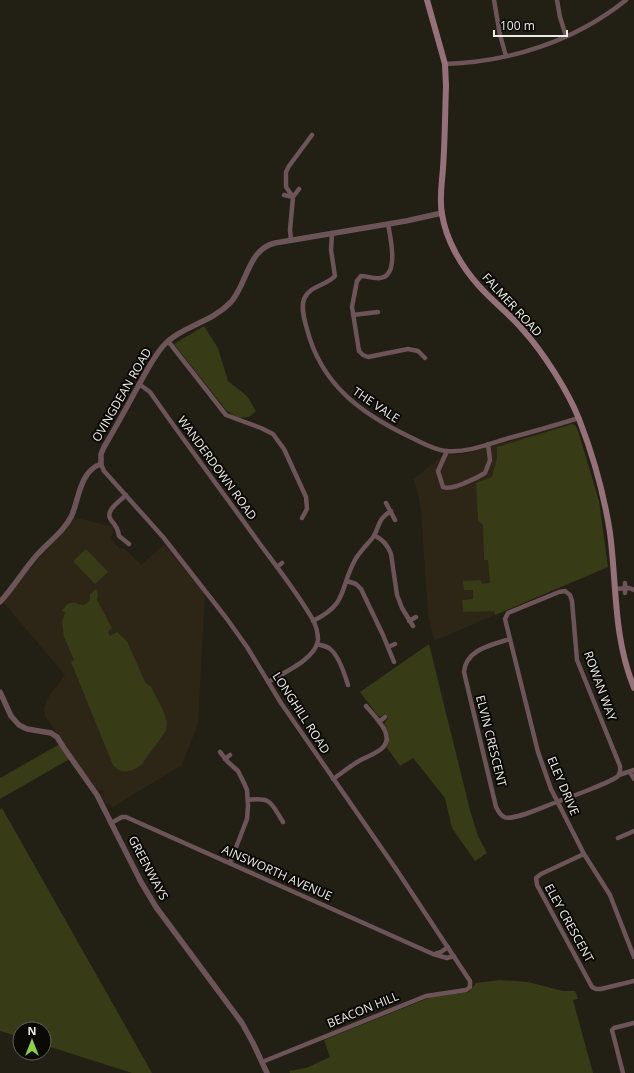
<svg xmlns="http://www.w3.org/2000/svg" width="634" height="1073" viewBox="0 0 634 1073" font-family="'Open Sans',sans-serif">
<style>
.education{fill:#2d2515}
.green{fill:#373b16}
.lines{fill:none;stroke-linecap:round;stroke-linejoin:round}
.minor{stroke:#6c5458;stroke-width:4.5}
.tertiary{stroke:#6c5458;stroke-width:5.5}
.secondary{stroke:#977179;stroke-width:6}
.labels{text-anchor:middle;stroke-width:4;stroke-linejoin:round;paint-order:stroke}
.street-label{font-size:12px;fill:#eeece6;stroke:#0a0905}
</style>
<rect width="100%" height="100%" fill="#221f15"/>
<!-- education -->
<path class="education" d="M572,424L576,426L579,434L599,501L608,567L434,641L428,614L421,512L418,494L414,480H412L442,456L467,453Z
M74,517L114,527L111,539L120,549L123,547L141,565L164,544L205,594L198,724L182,765L113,807H111L110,804H108V805L105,804L100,795L104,792L103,790L98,792L45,716L44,708L49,696L65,675L3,602L34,563L50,547V546L70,525Z"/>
<!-- green -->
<path class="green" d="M204,326L218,348L228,381L247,396L256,411L249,417L238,418L226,410L174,344Z
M572,424L576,426L579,434L599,501L608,567L495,615L494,611L463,612L462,600L473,599V590H464L463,581L481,580L482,584L490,583L488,560H484L483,525L478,520L476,483L492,477L497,458V447Z
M86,549L108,572L95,584L73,561Z
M96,589L98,594L97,600L112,628L108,632L110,636L117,632L127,641L145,682L151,687L163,710L167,722L166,731L142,764C134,772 120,775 113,765L71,662L74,660L64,637L62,622L65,612L62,611C74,591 81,615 90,599V594Z
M429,644L470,810L478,836L487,853L475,861L452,828L445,798L413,758L400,766L387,748L389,738L384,724L388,718L385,714L380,717L378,716L360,692Z
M60,744L70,759L68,760L0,799V778Z
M2,808L152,1073H132L44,1045V1029H20V1037L0,1031V809Z
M499,980L528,982L563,991H575L578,999L573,1000L593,1073H290L289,1071L306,1068L330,1057L324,1040L431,997L469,992L476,983Z"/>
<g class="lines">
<!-- minor -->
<path class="minor" d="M494,0L500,35L506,56
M557,0L560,17L566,36
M445,64C510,62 575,41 626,0
M284,195L293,197L299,189
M388,224C390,236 400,276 380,278C374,279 367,276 361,276L357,281L352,307L359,351L363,355L368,357L408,349L418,351L425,358
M332,233L331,250L335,276C326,286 310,285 304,299C301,308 304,319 307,329C321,384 360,413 410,437C421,442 434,450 446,451C467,453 489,444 509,438C532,432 556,425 579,418
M291,240L290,230L293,197L286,187V172L289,166L312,135
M353,315L378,312
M168,341L226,415L261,428L273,434L284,449L306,497L307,509L302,518
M139,384L150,392L157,402C190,449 224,494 257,540C276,566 297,592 313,620C316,626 318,633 318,640C316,659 283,673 268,682
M447,451L438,471L443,487C451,491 477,478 485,473L490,460L488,444
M101,464L104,471L163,537L227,619L247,647L281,703L396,869L470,981V987L466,990L426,996L262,1062
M126,495C120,501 104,511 111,520C116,526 118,529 119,536L129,544
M386,503L395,520
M374,535C383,540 387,544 391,554L397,595L402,608L413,626
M277,567L282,563
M347,581L356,584L361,589L383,635L394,662
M625,583V593
M615,589L629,588L634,590
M313,621C349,603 339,589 355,560C360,551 368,544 374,536C380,524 378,519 391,511
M409,621L416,617
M510,639C492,645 466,649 464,672L496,807C498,811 500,815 504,817C514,821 543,807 554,803L559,801C568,798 614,781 618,776C621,773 620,770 620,766L577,660L572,601L570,595L565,591L559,592L508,613L505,619L538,752L551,789L584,854L610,895L634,957
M317,644C321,645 325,646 329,648C338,654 345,675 348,685
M388,647L395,644
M379,722L385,717
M220,752L228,762L238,771L244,783L247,790L248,806L247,819L230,863
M225,759L230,755
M630,772L634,779
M619,775L634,770
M333,779C342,773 350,766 359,761C371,754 395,749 384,729C380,721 372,713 366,706
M248,800C272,797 271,803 283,822
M111,823L122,817H126L433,954L447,958L454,956
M618,838L634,831
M584,854L541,874L536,878L537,885L592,987L596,989H601L634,981
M435,954L441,952L448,947
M623,1073L612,1030L614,1028L634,1023"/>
<!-- tertiary -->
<path class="tertiary" d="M0,602C13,588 23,571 36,556C47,543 64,532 72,515C79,498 80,471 101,464V454L104,447C119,422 132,397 146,372C152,362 158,350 167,342C185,325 211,323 231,302C247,284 248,249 275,243L406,221L442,213
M0,692L11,716L19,725L27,729L51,733L57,737L64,748L97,795L141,882L156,907L242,1023L253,1043L267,1073"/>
<!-- secondary -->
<path class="secondary" d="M427,0L445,64L446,86C445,113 445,140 443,168C442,183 439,199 442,214C446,240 461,266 479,286C493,302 510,314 523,330C543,352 568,391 579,419C593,455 604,494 610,533C617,586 613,636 634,688"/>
</g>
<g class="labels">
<!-- street labels -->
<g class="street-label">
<text transform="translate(512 305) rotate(47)" y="4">FALMER ROAD</text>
<text transform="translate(122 395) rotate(-60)" y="4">OVINGDEAN ROAD</text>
<text transform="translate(376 405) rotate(34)" y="4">THE VALE</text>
<text transform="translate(217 468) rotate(54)" y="4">WANDERDOWN ROAD</text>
<text transform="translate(600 686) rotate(70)" y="4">ROWAN WAY</text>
<text transform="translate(301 713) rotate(57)" y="4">LONGHILL ROAD</text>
<text transform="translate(491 741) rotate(76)" y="4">ELVIN CRESCENT</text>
<text transform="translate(563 786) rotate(67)" y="4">ELEY DRIVE</text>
<text transform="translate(148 868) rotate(62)" y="4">GREENWAYS</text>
<text transform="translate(277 873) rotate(24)" y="4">AINSWORTH AVENUE</text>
<text transform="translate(569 923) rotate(61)" y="4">ELEY CRESCENT</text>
<text transform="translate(363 1010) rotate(-22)" y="4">BEACON HILL</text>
</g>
</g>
<!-- north arrow -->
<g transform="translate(32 1041)"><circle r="19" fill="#0a0905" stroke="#65645f"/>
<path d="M0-3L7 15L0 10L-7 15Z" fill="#8cce45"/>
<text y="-6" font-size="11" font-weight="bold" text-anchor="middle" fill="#eeece6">N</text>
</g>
<!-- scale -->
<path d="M494 30v6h73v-6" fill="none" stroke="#eeece6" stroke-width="2"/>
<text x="500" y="30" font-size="12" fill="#eeece6" stroke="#0a0905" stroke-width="3" paint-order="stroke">100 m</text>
</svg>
